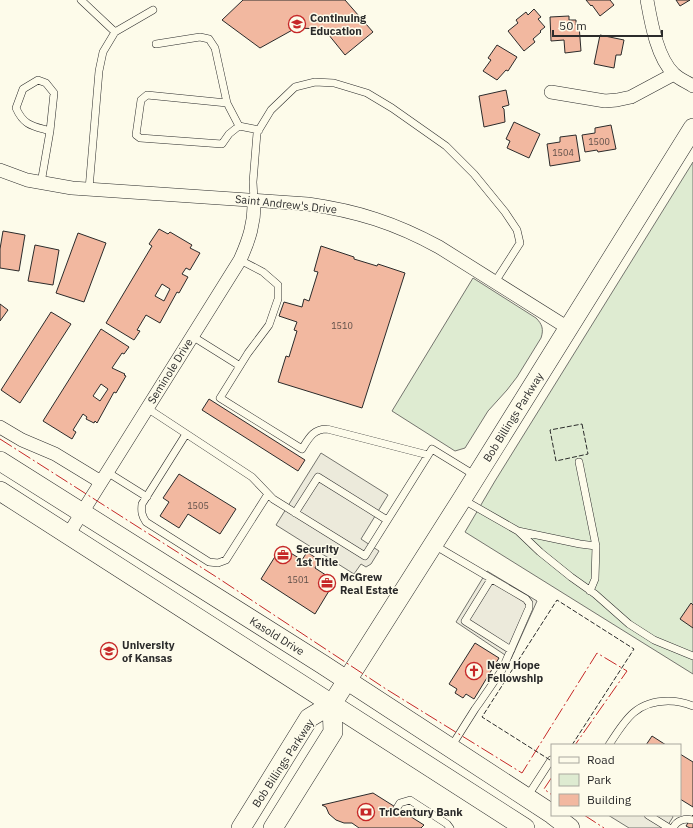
<svg xmlns="http://www.w3.org/2000/svg" width="693" height="828" viewBox="0 0 693 828" font-family="'IBM Plex Sans',sans-serif">
<style>
.green{fill:#deebd1;stroke:#74746e}
.parking{fill:#eceadb;stroke:#74746e}
.building{fill:#f2b8a0;stroke:#2b2b2b;fill-rule:evenodd}
.lines{fill:none;stroke-linecap:round;stroke-linejoin:round}
.lane-casing{stroke:#2b2b2b;stroke-width:8}
.street-casing{stroke:#2b2b2b;stroke-width:14}
.secondary-casing{stroke:#2b2b2b;stroke-width:20}
.lane{stroke:#fdfbea;stroke-width:7}
.street{stroke:#fdfbea;stroke-width:13}
.secondary{stroke:#fdfbea;stroke-width:19}
.fence{stroke:#2b2b2b;stroke-width:1;stroke-dasharray:5 2;stroke-linecap:butt}
.power{stroke:#c62828;stroke-width:1;stroke-dasharray:14 3 2 3;stroke-linecap:butt}
.labels{text-anchor:middle;stroke-width:3;stroke-linejoin:round;paint-order:stroke}
.number-label{font-size:9px;fill:#5d4e48}
.poi-label{font-size:11px;font-weight:bold;fill:#2b2b2b;stroke:#fdfbea;text-anchor:start}
.street-label{font-size:11px;fill:#2b2b2b;stroke:#fdfbea}
</style>
<rect width="100%" height="100%" fill="#fdfbea"/>
<!-- green -->
<path class="green" d="M693,162V674L465,532L495,481Z
M473,278L536,318C542,324 544,329 541,338L517,377L507,390L488,411L465,448L455,451L392,411Z"/>
<!-- parking -->
<path class="parking" d="M321,453L388,495L361,539L379,551L371,564L366,567L361,564L354,574L276,525Z
M487,571L537,601L511,659L456,622Z
M608,815H672L673,817L666,828H629Z"/>
<!-- building -->
<path class="building" d="M243,0H345L373,32L345,55L324,29L296,28L260,48L222,20Z
M586,0H610L614,5L600,16L592,5L591,6Z
M676,0H690L680,6Z
M534,9L541,17L538,19L545,27L540,31L541,32L533,39L535,42L524,51L508,31L518,23L516,20L526,12L528,15Z
M569,16V20H576V25H579L581,51L565,53L564,40L551,41L550,17Z
M600,35L624,40L621,55H616L614,68L594,64Z
M497,45L517,57L508,71L506,70L497,80L483,71L491,60L488,58Z
M506,90L509,105L502,107L504,109L505,122L484,127L479,96Z
M514,122L540,134L529,158L507,148L510,141L506,139Z
M611,125L616,149L598,152L597,150L585,152L582,135L595,133V128Z
M576,135L580,161L550,166L547,144L560,142V137Z
M159,229L168,234L170,232L192,245L190,248L200,253L190,270L186,268L182,274L188,277L179,293L177,292L160,323L146,315L137,330L140,331L134,340L106,323L152,246L149,244ZM162,284L170,289L164,301L155,296Z
M3,231L25,235L19,271L0,268V249Z
M78,233L106,243L84,302L56,293Z
M35,245L59,250L53,285L28,281Z
M321,246L354,257V259L377,266L378,264L405,273L362,408L278,382L286,356L289,357L297,331L294,330L297,322L279,316L284,302L302,307L304,299L309,301L318,272L314,271Z
M0,304L8,310L0,321Z
M51,312L71,324L20,403L1,390Z
M101,329L129,347L124,354L122,353L112,368L125,374L124,375L126,376L116,393L114,392L97,423L95,421L94,423L86,419L87,417L83,414L73,430L76,432L72,439L43,421ZM101,384L108,389L100,401L93,396Z
M209,399L305,460L298,471L202,410Z
M179,474L236,509L220,534L188,514L179,528L160,516L169,502L163,498Z
M281,547L302,560L307,552L319,560L315,568L335,581L315,614L261,579Z
M691,603L693,605V628L680,619Z
M475,643L499,658L474,699L466,694L463,698L455,693L457,689L449,684Z
M652,736L666,745H646Z
M680,754L693,762V807L680,799Z
M373,793L424,825L421,828H359L352,823H344L336,820L329,814L326,807L322,805Z
M693,815V828H690L686,826Z"/>
<g class="lines">
<!-- lane casing -->
<g class="lane-casing">
<path id="lane" d="M81,0L115,32
M156,44L200,37L209,39L215,48L227,103
M239,126L227,103L147,95L141,100L136,135L140,138L222,144L229,134L239,126L259,130
M41,183L50,131L54,93L46,83L38,80L23,89L16,108C24,126 33,126 50,131
M89,189L99,71L103,52L115,32L153,10
M254,200L253,182L257,133L271,110L295,87L315,82L334,83L367,93L392,108L446,146L474,174L505,212L517,230L520,243L495,282
M240,260L263,272L278,285V299L269,325L248,353L220,398L302,449C309,438 313,429 327,429L428,455
M192,336L240,366
M147,408L252,477L273,499L365,556L432,449L476,476
M186,434L142,504C141,512 142,516 146,522L209,562L218,563L226,560L268,494
M107,472L147,497
M462,499L518,531L580,544L596,546L579,462
M295,513L318,477L387,520
M518,531L540,552L571,577L595,594L629,624L654,640L693,656
M434,545L526,599L529,603V608L502,670L480,702L475,709L451,747
M491,579L465,621L511,650
M590,591L595,579L596,546
M609,745C625,720 636,701 668,701C677,701 686,703 693,706
M527,797L551,760
M397,808L400,803L410,800L447,824L450,828
M648,815L669,828
M673,828C677,820 685,818 693,820"/>
</g>
<!-- street casing -->
<g class="street-casing">
<path id="street" d="M647,0C651,22 657,58 674,74C679,79 687,82 693,86
M551,92L605,101L617,100L631,97L674,74
M0,170L27,180L72,188L308,204C357,211 395,223 439,247L568,328
M0,427L22,440L55,454L101,482
M68,535L240,260C249,240 255,222 254,200"/>
</g>
<!-- secondary casing -->
<g class="secondary-casing">
<path id="secondary" d="M0,461L322,664L552,814
M0,491L525,828
M553,815L570,828
M241,828L309,718L332,704L462,499L693,128
M273,828L333,732L332,704"/>
</g>
<!-- lane -->
<use href="#lane" class="lane"/>
<!-- street -->
<use href="#street" class="street"/>
<!-- secondary -->
<use href="#secondary" class="secondary"/>
<!-- fence -->
<path class="fence" d="M582,424L588,454L556,461L550,430Z
M550,760L482,717L557,600L634,649L572,745"/>
<!-- power -->
<path class="power" d="M0,439L218,578L386,689L522,773L597,653L627,671L575,745
M552,777L544,789L552,795
M584,815L604,828"/>
</g>
<!-- icons -->
<defs>
<g id="university-ring" transform="scale(0.9)"><circle r="9.5" fill="#fdfbea" stroke="#c62828" stroke-width="1.5"/><path d="M0-5L7-2L0 1L-7-2ZM-4 1L0 2.5L4 1V4Q0 6-4 4Z" fill="#c62828"/></g>
<g id="office-ring" transform="scale(0.9)"><circle r="9.5" fill="#fdfbea" stroke="#c62828" stroke-width="1.5"/><path d="M-6-3h4V-5.5h4V-3h4V5H-6ZM-1-4.5V-3h2v-1.5ZM-6 0V1H6V0Z" fill="#c62828"/></g>
<g id="church-ring" transform="scale(0.9)"><circle r="9.5" fill="#fdfbea" stroke="#c62828" stroke-width="1.5"/><path d="M-1.2-6h2.4v3.5h3.3v2.4h-3.3V6h-2.4V-.1h-3.3v-2.4h3.3Z" fill="#c62828"/></g>
<g id="bank-ring" transform="scale(0.9)"><circle r="9.5" fill="#fdfbea" stroke="#c62828" stroke-width="1.5"/><path d="M-6-4H6V4H-6ZM0-2.3a2.3 2.3 0 1 0 0 4.6a2.3 2.3 0 1 0 0-4.6Z" fill="#c62828"/></g>
</defs>
<g fill-rule="evenodd">
<use href="#university-ring" x="297" y="24"/>
<use href="#office-ring" x="283" y="555"/>
<use href="#office-ring" x="327" y="583"/>
<use href="#university-ring" x="109" y="651"/>
<use href="#church-ring" x="474" y="671"/>
<use href="#bank-ring" x="366" y="812"/>
</g>
<g class="labels">
<!-- number labels -->
<g class="number-label">
<text x="599" y="145">1500</text>
<text x="563" y="156">1504</text>
<text x="342" y="329">1510</text>
<text x="198" y="509">1505</text>
<text x="298" y="583">1501</text>
</g>
<!-- poi labels -->
<g class="poi-label">
<text x="310" y="22">Continuing<tspan x="310" dy="13">Education</tspan></text>
<text x="296" y="553">Security<tspan x="296" dy="13">1st Title</tspan></text>
<text x="340" y="581">McGrew<tspan x="340" dy="13">Real Estate</tspan></text>
<text x="122" y="649">University<tspan x="122" dy="13">of Kansas</tspan></text>
<text x="487" y="669">New Hope<tspan x="487" dy="13">Fellowship</tspan></text>
<text x="379" y="816">TriCentury Bank</text>
</g>
<!-- street labels -->
<g class="street-label">
<text transform="translate(286 204) rotate(6)" y="4">Saint Andrew's Drive</text>
<text transform="translate(170 371) rotate(-58)" y="4">Seminole Drive</text>
<text transform="translate(513 417) rotate(-58)" y="4">Bob Billings Parkway</text>
<text transform="translate(277 636) rotate(32)" y="4">Kasold Drive</text>
<text transform="translate(283 763) rotate(-57)" y="4">Bob Billings Parkway</text>
</g>
</g>
<!-- legend -->
<rect x="551" y="744" width="130" height="72" fill="#fdfbea" stroke="#a9a89e"/>
<rect x="559" y="757" width="20" height="6" fill="#fdfbea" stroke="#a9a89e"/>
<text x="587" y="764" font-size="12" fill="#2b2b2b">Road</text>
<rect x="559" y="774" width="20" height="12" fill="#deebd1" stroke="#a9a89e"/>
<text x="587" y="784" font-size="12" fill="#2b2b2b">Park</text>
<rect x="559" y="794" width="20" height="12" fill="#f2b8a0" stroke="#a9a89e"/>
<text x="587" y="804" font-size="12" fill="#2b2b2b">Building</text>
<!-- scale -->
<path d="M553 30v6h109v-6" fill="none" stroke="#2b2b2b" stroke-width="2"/>
<text x="559" y="30" font-size="12" fill="#2b2b2b" stroke="#fdfbea" stroke-width="3" paint-order="stroke">50 m</text>
</svg>
